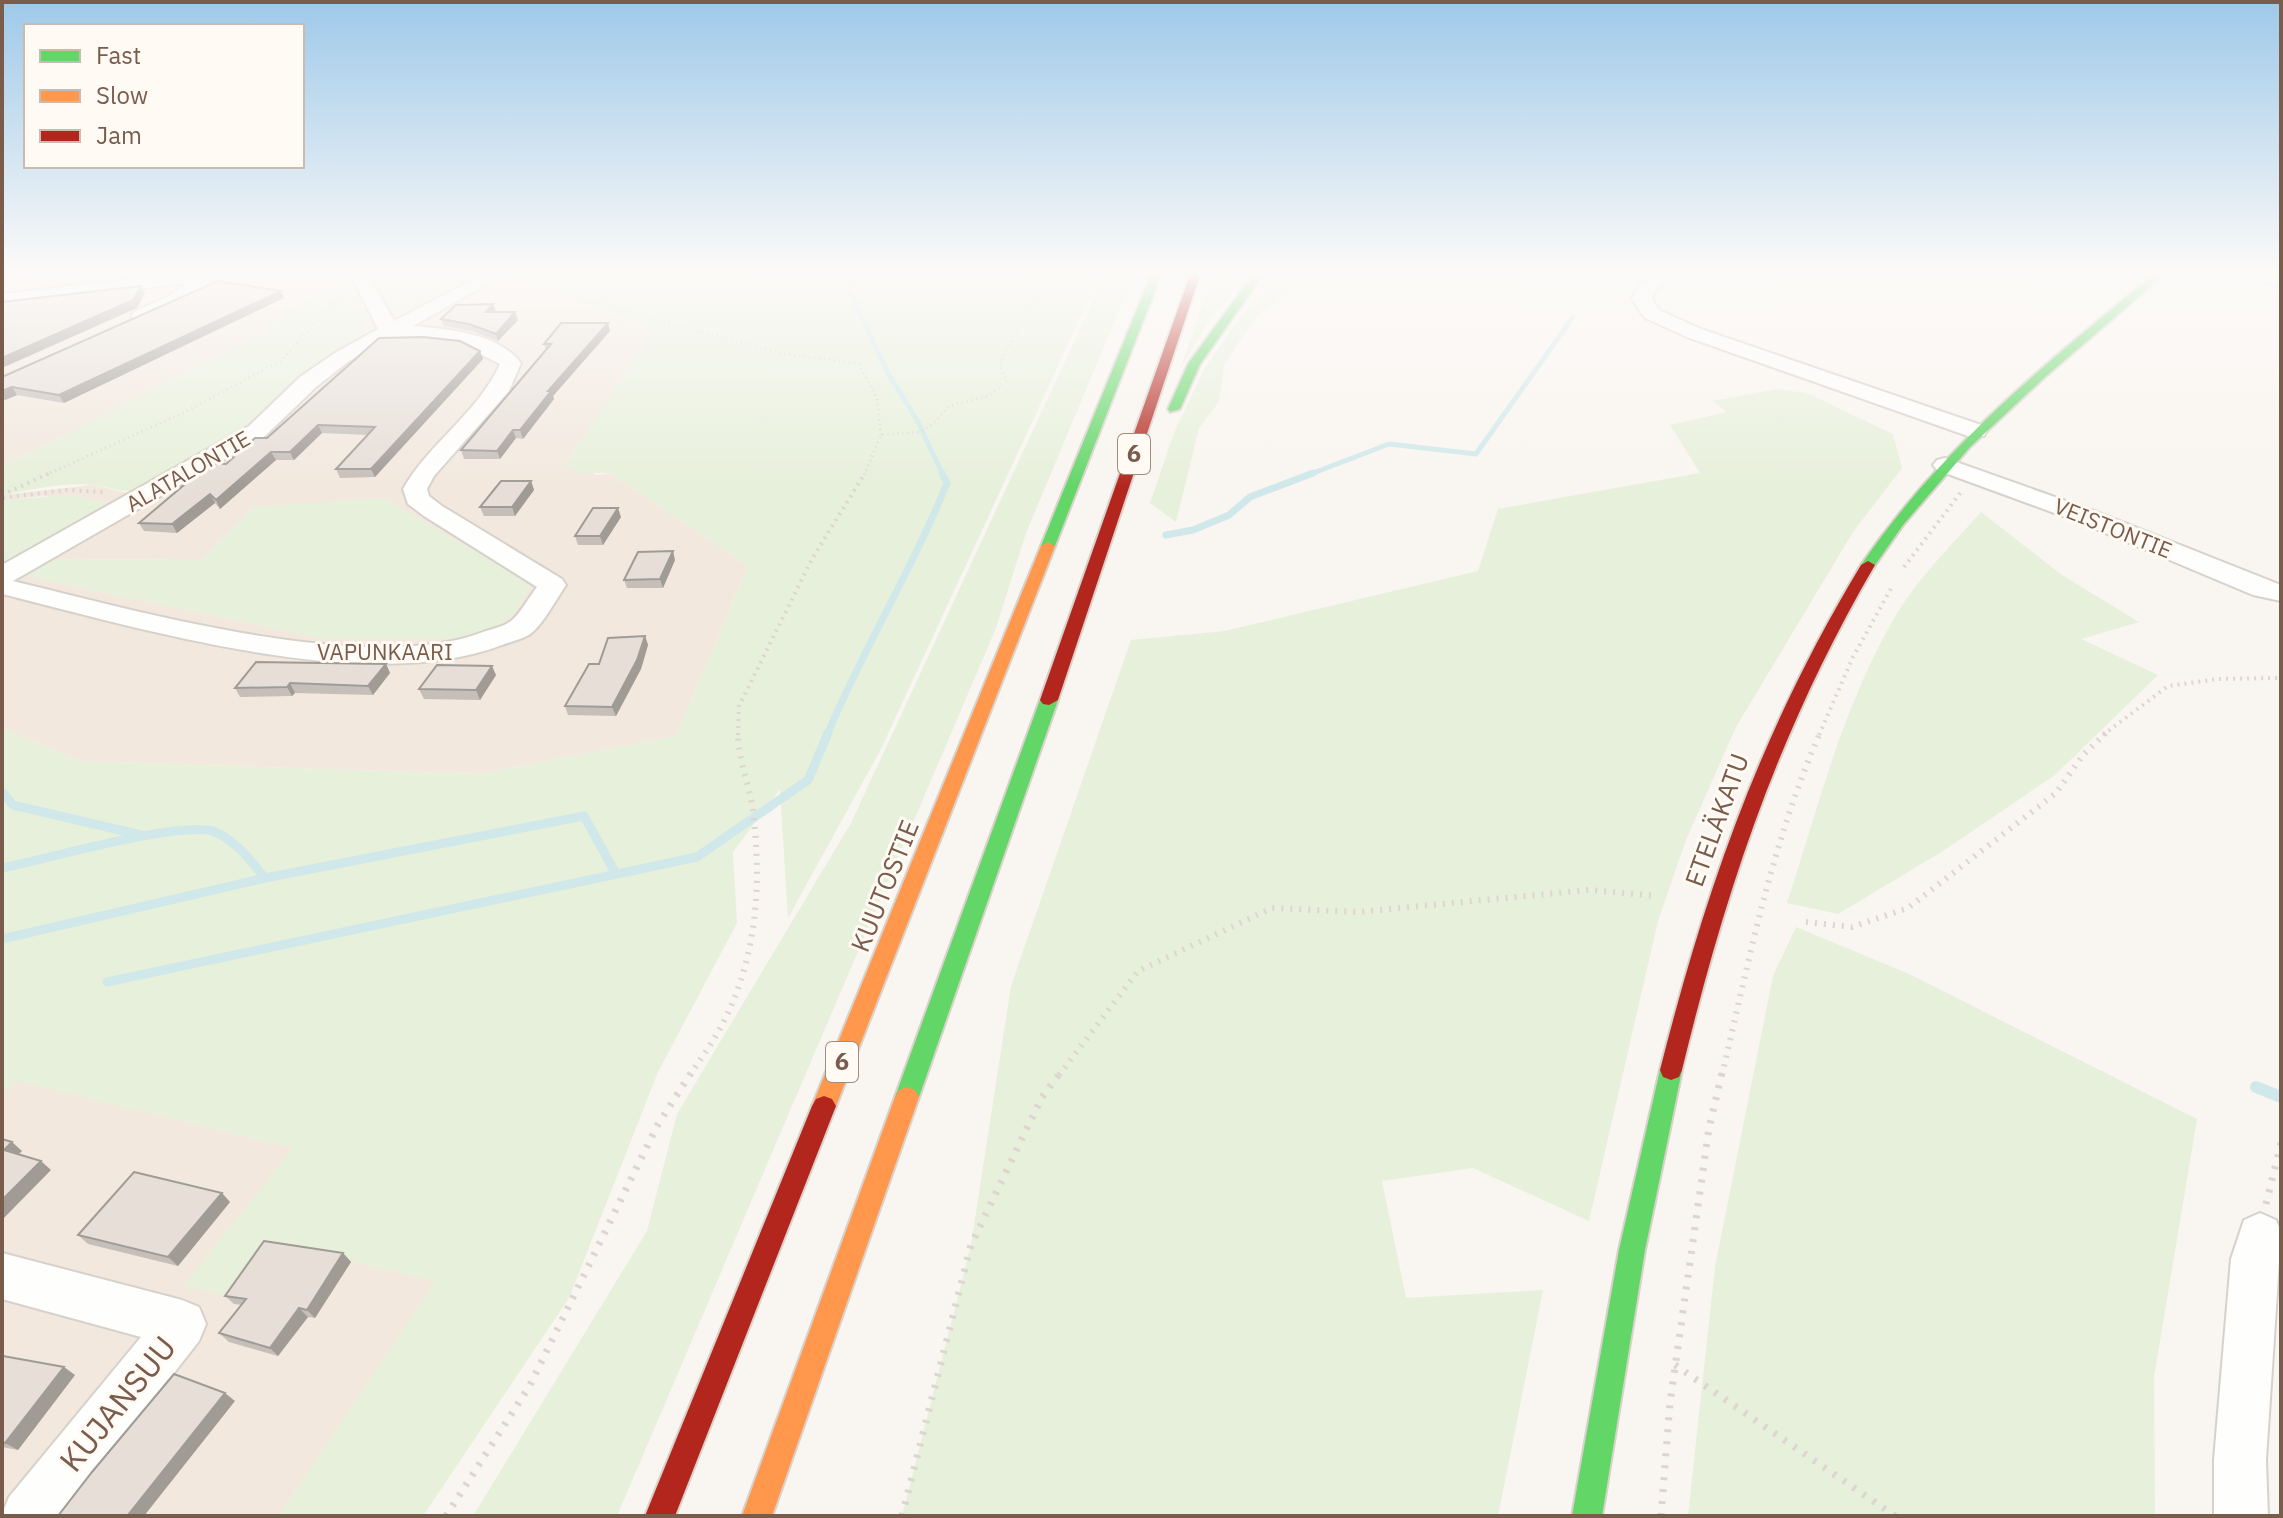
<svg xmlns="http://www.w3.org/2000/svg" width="2283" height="1518" viewBox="0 0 2283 1518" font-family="'IBM Plex Sans',sans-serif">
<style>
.residential{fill:#f2e8de;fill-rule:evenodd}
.green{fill:#e7f0db}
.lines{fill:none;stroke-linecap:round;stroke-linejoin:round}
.stream-far3{stroke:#d0e8ea;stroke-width:5}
.stream-far2{stroke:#d0e8ea;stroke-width:7}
.stream-far1{stroke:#d0e8ea;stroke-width:9}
.stream{stroke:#d0e8ea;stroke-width:12}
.street-casing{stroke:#d7d1cb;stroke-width:4}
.fast-casing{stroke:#d9d2cb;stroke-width:4}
.slow-casing{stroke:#d9d2cb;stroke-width:4}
.jam-casing{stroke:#d9d2cb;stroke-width:4}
.path-far3{stroke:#dcd5d0;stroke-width:3;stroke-dasharray:1 4;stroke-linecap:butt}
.path-far2{stroke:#dcd5d0;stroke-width:4;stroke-dasharray:2 5;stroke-linecap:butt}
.path-far1{stroke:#dcd5d0;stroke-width:6;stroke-dasharray:2 7;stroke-linecap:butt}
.path{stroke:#dcd5d0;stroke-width:7;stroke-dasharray:3 9;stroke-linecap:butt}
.street{fill:#fefefd;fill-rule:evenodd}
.fast{fill:#63d668;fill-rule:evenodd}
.slow{fill:#ff974d;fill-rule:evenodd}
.jam{fill:#b3261e;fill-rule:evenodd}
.wall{fill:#c6bfb9}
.shaded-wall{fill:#a19b96}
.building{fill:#e6ded7;stroke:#a19b96;stroke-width:2}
.labels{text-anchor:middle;stroke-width:6;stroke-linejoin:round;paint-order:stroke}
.far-street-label{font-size:22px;fill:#7a5c4d;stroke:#fffaf3}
.shield{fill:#fffaf3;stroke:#a28b7f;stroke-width:2}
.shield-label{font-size:24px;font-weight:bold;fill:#7a5c4d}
.street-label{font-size:26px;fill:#7a5c4d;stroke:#fffaf3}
.near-street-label{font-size:32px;fill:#7a5c4d;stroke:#fffaf3}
</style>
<rect width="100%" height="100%" fill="#f9f5f0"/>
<!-- residential -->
<path class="residential" d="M2,275H372L382,293L385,309L414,313L485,275H532L525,279L579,297L573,299L592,308L656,329L567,461L597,475L610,473L748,566L676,736L480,774L80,761L2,728V563L108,503L44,496L2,500V495L92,485L129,493L289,309L267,333L2,466ZM254,507L326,639L27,576L53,559L202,560Z
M16,1080L294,1148L184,1286L274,1243L436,1281L279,1516H2V1095Z"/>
<!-- green -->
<path class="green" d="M372,275H485L414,313C377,319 388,299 372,275Z
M532,275L779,277L783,275H1100L880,751L788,918L780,789L733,852L737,923L658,1072L569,1298L423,1516H279L435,1281L274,1243L232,1297L183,1286L293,1148L17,1081L2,1095V728L80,761L480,774L676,736L748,566L610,473H579L567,467V461L655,329L572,300L577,296L523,279Z
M1105,275H1134L1026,533L996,628L617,1516H473L647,1231L677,1114L851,823Z
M1212,275H1246L1207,324L1180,370Z
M1270,275H1289L1291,287L1287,294L1257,315L1224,365L1219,402L1199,428L1176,522L1150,503L1174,433L1205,367Z
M350,277C363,296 373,319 360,340L246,429L143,490C125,494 111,487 92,485C63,482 31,490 2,495V466L267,333L289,309Z
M1777,389L1807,393L1893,434L1902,468L1853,532L1736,727L1686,840L1658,921L1589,1221L1473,1168L1382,1181L1406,1298L1543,1290L1498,1516H902L971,1245L1011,986L1131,640L1225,631L1478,571L1498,509L1700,473L1670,425L1727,412L1712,401Z
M72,495L109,503L2,563V500Z
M384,498L532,584L513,615L479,639H326L26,576L53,559L202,560L254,507Z
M1981,512L2062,575L2139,622L2081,639L2158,675L2055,775L1943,851L1838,914L1787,903C1818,808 1842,709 1892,622C1915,581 1950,547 1981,512Z
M1796,927L1909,974L2197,1119L2154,1377L2155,1516H1688L1715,1267L1773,976Z"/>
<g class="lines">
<!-- stream-far3 -->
<path class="stream-far3" d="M868,275L847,286L888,373L917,420L943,475
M1308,475L1389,444L1476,454L1573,317"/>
<!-- stream-far2 -->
<path class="stream-far2" d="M1166,535L1193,530L1229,515L1250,497L1313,473
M827,735C863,649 912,570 947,483L942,473"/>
<!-- stream-far1 -->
<path class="stream-far1" d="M2,792L13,805L141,835
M2,868C43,860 185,819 215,832C235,840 252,862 265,878
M2,939L265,878L584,816L616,874
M107,982L697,857L808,780L828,733"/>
<!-- stream -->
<path class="stream" d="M2256,1087L2281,1097"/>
<!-- street casing -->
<g class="street-casing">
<path id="street" d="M163,275H215L191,299L141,322L131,316L134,312L169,296L188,283L2,306V294Z
M351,275H369L394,321L482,275H504L413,326C448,329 498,333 521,363L509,391L434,476L427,489L429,496L442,506L562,579L566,585C557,598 542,626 530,634C523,639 510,642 502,645C368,697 139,628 2,594V565L249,426L300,377L335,353L378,329ZM393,337L464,346L500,364C478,413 429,443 403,489L408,504L424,516L537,587C529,597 521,613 511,621C504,627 491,629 483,632C367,677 134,610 13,581L265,436L316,387L349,361Z
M1653,275H1673L1655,291L1652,299L1659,310L1701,329L1984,426L1987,431L1984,436H1968L1687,337L1645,318L1632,299L1640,284Z
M2248,275H2281V286L2251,279Z
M1945,458L2097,512L2281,585V601L2253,595L2079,522L1937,470L1933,465L1937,460Z
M2260,1213L2276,1220L2281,1231L2266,1460L2268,1516H2214V1460L2231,1259L2244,1220Z
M2,1253L182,1300L199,1307L206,1324L199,1341L62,1516L2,1514L9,1497L141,1337L2,1299Z"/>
</g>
<!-- fast casing -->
<g class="fast-casing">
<path id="fast" d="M1151,275H1161L1055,546L1048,550L1043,549L1041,546Z
M1253,275H1263L1200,364L1180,409L1170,412L1168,409L1188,364Z
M2153,275H2164L2045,377L1970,447L1903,525L1873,568H1863L1861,565C1943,446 2043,366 2153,275Z
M1049,695L1058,700L919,1097L915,1104L907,1107L899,1104L895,1097L1040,700Z
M1671,1060L1679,1063L1682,1070L1645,1250L1602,1516H1572L1619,1250L1660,1070L1663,1063Z"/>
</g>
<!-- slow casing -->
<g class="slow-casing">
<path id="slow" d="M1048,542L1055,546L836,1106L832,1113L824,1116L816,1113L812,1106L1041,546Z
M907,1087L915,1090L919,1097L772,1516H742L895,1097L899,1090Z"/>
</g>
<!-- jam casing -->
<g class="jam-casing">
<path id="jam" d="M1190,275H1200L1058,700L1049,705L1043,704L1040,700Z
M1868,561L1875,565C1779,730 1727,885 1682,1070L1679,1077L1671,1080L1663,1077L1660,1070C1707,885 1762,729 1861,565Z
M824,1096L832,1099L836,1106L675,1516H645L812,1106L816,1099Z"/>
</g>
<!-- path-far3 -->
<path class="path-far3" d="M514,281L780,353L859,364L877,398L881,435
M2184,283L2193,275
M46,475L189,410L282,360L332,304L347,297
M864,475L881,435L920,432L934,423L949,406L988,396L1007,381L1000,367L1004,354L1048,275"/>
<!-- path-far2 -->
<path class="path-far2" d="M2,495L50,473
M3,498L66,490L104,492
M1904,567L1961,492
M738,735L739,706L812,559L865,473
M1819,735L1853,657L1893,585
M2103,735L2168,686L2218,679L2281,678"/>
<!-- path-far1 -->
<path class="path-far1" d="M1806,922L1852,927L1908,908L2056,793L2083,755L2106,733
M690,1075C701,1058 714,1041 723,1023C757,957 762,884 753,812C750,785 738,761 738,733
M1059,1075L1138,971L1272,908L1358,912L1589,890L1658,896
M1722,1075C1749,960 1772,842 1820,733"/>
<!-- path -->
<path class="path" d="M2266,1204L2281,1143
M1675,1365L1895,1516
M446,1516L530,1385L657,1126L691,1073
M902,1516L971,1245L1042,1097L1060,1073
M1661,1516L1670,1403L1709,1128L1722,1073"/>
<!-- street -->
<use href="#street" class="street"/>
<!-- fast -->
<use href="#fast" class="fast"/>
<!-- slow -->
<use href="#slow" class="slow"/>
<!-- jam -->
<use href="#jam" class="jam"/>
</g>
<!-- wall -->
<path class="wall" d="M281,291L284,298L64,403L17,395L5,400L2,399V377Z
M493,304L496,312L518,320L498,341L472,331L444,326L441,319Z
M610,331L553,396L554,399L523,439L516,438L500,459H464L461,450L546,351L544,344Z
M483,359L375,477L340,478L336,469L368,435L322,433L294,460H276L220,509L215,503L177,533L144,531L139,523L267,438Z
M531,481L534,490L515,516H484L480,507Z
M621,517L603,545H578L575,536Z
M675,560L663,588H627L624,580Z
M645,636L648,645L641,669L616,716L568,715L565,706L599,664Z
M386,664L390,673L373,695L295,693L292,696L240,697L235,688Z
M496,675L480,700L424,699L419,689Z
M230,1202L178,1266L88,1244L78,1235Z
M343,1253L351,1262L315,1318L308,1317L278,1356L229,1342L219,1333L242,1305L234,1304L225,1296Z
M2,1357L75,1375L18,1450L2,1447Z"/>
<!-- shaded-wall -->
<path class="shaded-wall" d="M141,286L145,293L137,308L2,368V358Z
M281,291L284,298L64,403L59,395Z
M493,304L496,312H486Z
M515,312L518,320L498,341L496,334Z
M608,323L610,331L553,396L554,399L523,439L520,430L548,391Z
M480,351L483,359L375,477L371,469Z
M12,387L17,395L5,400L2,395V391Z
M318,425L322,433L294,460L290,452Z
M513,430L516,438L500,459L497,451Z
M271,452L276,460L220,509L216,500Z
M531,481L534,490L515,516L512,507Z
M210,494L215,503L177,533L172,524Z
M618,508L621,517L603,545L600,536Z
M673,551L675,560L663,588L660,579Z
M645,636L648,645L641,669L616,716L612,707Z
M386,664L390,673L373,695L368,686Z
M492,666L496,675L480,700L476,690Z
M290,683L295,693L292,696L287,687Z
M12,1142L22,1151L14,1159L4,1150Z
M41,1161L51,1170L2,1220V1200Z
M222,1193L230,1202L178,1266L168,1257Z
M343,1253L351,1262L315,1318L307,1310Z
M299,1308L308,1317L278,1356L270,1348Z
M64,1367L75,1375L18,1450L5,1443Z
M225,1393L235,1401L144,1516H130L128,1515Z"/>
<!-- building -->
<path class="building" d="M218,281L281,291L59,395L12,387L2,391V377Z
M141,286L133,300L2,358V302Z
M493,304L486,312H515L496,334L469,324L441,319L456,305Z
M561,323H608L548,391H551L520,430H513L497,451L461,450L551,344H544Z
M423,337L460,341L480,351L371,469H336L375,427L318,425L290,452H271L216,500L210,494L172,524L139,523L210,463L226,464L255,438H267L379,338Z
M501,481H531L512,507H480Z
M593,508H618L600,536H575Z
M673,551L660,579L624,580L638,552Z
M645,636L637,660L612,707L565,706L589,664H599L608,638Z
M256,662L386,664L368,686L290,683L287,687L235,688Z
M437,665L492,666L476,690L419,689Z
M2,1139L12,1142L4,1150L41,1161L2,1200Z
M134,1172L222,1193L168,1257L78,1235Z
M264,1241L343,1253L307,1310L299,1308L270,1348L219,1333L246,1299L225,1296Z
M3,1356L64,1367L5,1443L2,1442Z
M174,1374L225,1393L128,1515L133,1516H58L92,1472Z"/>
<!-- sky -->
<linearGradient id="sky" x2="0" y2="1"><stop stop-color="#9ec9e9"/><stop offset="0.56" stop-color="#fcfaf8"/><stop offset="1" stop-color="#fcfaf8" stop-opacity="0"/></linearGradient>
<rect width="2283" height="487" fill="url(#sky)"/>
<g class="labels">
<!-- far-street labels -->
<g class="far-street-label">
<text transform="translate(188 471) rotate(-30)" y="8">ALATALONTIE</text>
<text transform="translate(2113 528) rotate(22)" y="8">VEISTONTIE</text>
<text x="385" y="660">VAPUNKAARI</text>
</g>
<!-- shield labels -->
<g class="shield">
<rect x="1118" y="434" width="32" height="40" rx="6"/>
<rect x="826" y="1042" width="32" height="40" rx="6"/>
</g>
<g class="shield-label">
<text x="1134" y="462">6</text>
<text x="842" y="1070">6</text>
</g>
<!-- street labels -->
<g class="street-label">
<text transform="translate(1717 820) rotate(-70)" y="9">ETELÄKATU</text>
<text transform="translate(885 886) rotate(-68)" y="9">KUUTOSTIE</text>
</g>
<!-- near-street labels -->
<g class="near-street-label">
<text transform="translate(118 1404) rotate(-51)" y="11">KUJANSUU</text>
</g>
</g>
<!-- border -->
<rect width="2283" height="1518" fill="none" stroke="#7a5c4d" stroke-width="8"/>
<!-- legend -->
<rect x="24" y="24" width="280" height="144" fill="#fffaf3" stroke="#cabbb1" stroke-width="2"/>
<rect x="40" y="50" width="40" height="12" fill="#63d668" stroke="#cabbb1" stroke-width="2"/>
<text x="96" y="64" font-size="24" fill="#7a5c4d">Fast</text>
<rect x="40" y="90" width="40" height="12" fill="#ff974d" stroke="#cabbb1" stroke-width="2"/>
<text x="96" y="104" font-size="24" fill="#7a5c4d">Slow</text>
<rect x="40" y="130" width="40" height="12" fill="#b3261e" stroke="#cabbb1" stroke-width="2"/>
<text x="96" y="144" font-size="24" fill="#7a5c4d">Jam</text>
</svg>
